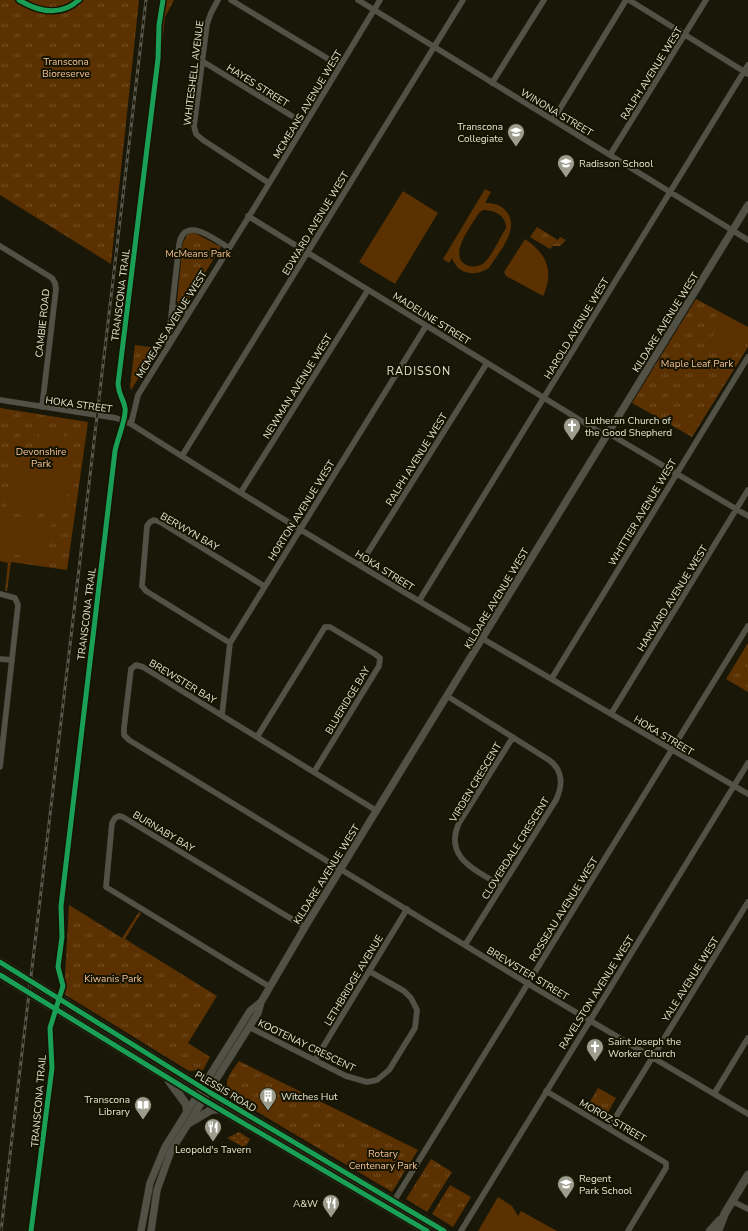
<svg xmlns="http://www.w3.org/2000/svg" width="748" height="1231" viewBox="0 0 748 1231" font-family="'Nunito Sans',sans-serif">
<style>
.grass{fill:url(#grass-dots)}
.park{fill:url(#park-tufts)}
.garden{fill:#5b3101;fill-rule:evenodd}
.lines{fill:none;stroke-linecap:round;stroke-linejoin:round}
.minor-casing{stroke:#303026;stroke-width:6}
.tertiary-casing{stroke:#303026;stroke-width:8}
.secondary-casing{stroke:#303026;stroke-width:9}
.minor{stroke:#515146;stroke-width:5.5}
.tertiary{stroke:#515146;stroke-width:7}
.secondary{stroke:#4f4f43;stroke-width:8}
.rail-casing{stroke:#59584e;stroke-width:3}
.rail{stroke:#151400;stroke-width:1.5;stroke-dasharray:4.5;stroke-linecap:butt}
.cycleway-casing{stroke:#151400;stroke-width:8}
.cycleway{stroke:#1a9f57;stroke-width:5}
.labels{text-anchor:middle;stroke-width:4;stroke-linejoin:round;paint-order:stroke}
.park-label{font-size:10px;fill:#f6c198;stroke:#151400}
.street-label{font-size:10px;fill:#e5e5d4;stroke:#151400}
.poi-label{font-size:10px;fill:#e5e5d4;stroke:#151400;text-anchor:start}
.neighbourhood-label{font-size:11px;letter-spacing:1px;fill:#e5e5d4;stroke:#151400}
</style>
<defs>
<pattern id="grass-dots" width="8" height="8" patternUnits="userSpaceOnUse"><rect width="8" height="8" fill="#5b3101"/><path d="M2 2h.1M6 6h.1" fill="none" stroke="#724f25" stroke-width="1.8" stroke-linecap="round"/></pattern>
<pattern id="park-tufts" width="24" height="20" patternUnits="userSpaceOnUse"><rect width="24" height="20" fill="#5b3101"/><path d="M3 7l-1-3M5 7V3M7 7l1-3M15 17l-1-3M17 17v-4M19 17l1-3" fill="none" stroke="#724f25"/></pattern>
</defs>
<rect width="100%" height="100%" fill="#181708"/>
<!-- grass -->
<path class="grass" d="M239,1132L250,1139L245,1148L227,1138Z"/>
<!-- park -->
<path class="park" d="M0,0H139L111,264L0,195Z
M159,0H174L165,17L162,45L156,44Z
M537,227L558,240L560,237L566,240L560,246H553L550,249L530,237Z
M193,232L221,247L184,307L180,306L177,301L183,242L188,234Z
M696,299L748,327V347L692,437L632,403Z
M135,345L157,348L131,390L130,386Z
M0,408L88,422L67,570L11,562L7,591H5L8,563L0,561Z
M748,643V692L726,679Z
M69,905L122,938L139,912L141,913L125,939L217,996L188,1043L210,1057L203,1070L189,1071L64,994Z
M239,1061L418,1150L392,1192L229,1095C223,1080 230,1074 239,1061Z
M598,1088L616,1098L607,1114L588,1105Z
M431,1159L452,1172L427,1212L406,1199Z
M450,1185L471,1197L453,1227L432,1214Z"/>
<!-- garden -->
<path class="garden" d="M485,189L491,192L485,203C493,203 500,204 505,210C522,227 499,252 489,268C475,277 458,275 452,258L449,263L443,259ZM483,210C494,210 506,215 506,228C499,239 493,254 484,263C480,266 474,267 469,266C445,258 472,225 479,213Z
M403,191L438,213L395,284L359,262Z
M525,239C546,253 555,271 543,296L506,276L504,272Z
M723,320L748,335L735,355L710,341Z
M681,404L692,410L685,422L674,416Z
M43,427L54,431L47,448L36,444Z
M55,431L64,435L56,452L48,449Z
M66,435L75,439L67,457L59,453Z
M21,449L77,472C73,480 71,491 65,498C51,516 26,518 5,511L15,453Z
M0,516L51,524L46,559L0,552Z
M498,1197L512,1206L518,1216L521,1211L557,1231H478Z"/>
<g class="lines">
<!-- minor casing -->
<g class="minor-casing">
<path id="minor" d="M218,0L211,13L207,24L194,126L196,134L203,140L269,183
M231,0L340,66
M358,0L748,240
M629,0L748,74
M202,61L305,124
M492,83L544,0
M553,120L626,0
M610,155L706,0
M248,216L606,436
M0,246L52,278L55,283L56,289L42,407
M172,306L188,313
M168,344L179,245C184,214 214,239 229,248
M0,400L116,418L131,424C333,553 541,673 748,794
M131,424L138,395L256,205L380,0
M608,433L748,516
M182,456L463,0
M241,492L368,290
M360,565L487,363
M0,594L15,598L18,605L0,767
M419,601L748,65
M230,643L146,591L142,586L147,526L150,522L154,520L160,522L264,586
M0,659L12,660
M552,678L748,357
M447,696L549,760C563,770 563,785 556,800L465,945
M611,714L748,490
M222,715L230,643L426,326
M257,737L325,627H330L375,654L380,658L379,666L314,772
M377,811L143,667L136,665L131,669L124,728V735L129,740L535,988L748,1114
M502,886C477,871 443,858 459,823L513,737
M270,987L106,887L112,823L115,818L119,816L123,817L305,927
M249,1027L346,1076L367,1082L377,1080L389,1070L415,1028L417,1010L411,998L404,991L369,971
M315,1060L407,909
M546,1091L666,1163V1168L628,1231
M714,1094L748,1038
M609,1128L748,902
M394,1201L748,626
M732,1201L748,1209
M461,1231L748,763"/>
</g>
<!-- tertiary casing -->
<g class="tertiary-casing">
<path id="tertiary" d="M141,1231L150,1183L165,1147L250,1011L261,1002
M151,1231L157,1190L171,1151L258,1013L261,1002L305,927L748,205"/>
</g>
<!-- secondary casing -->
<g class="secondary-casing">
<path id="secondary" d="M0,962L209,1092L444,1231
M0,975L204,1100L427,1231
M169,1081L186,1104L187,1110
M189,1123L211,1110L220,1109
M710,1231L720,1220
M718,1231L725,1213L748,1175"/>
</g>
<!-- minor -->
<use href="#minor" class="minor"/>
<!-- tertiary -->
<use href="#tertiary" class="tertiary"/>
<!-- secondary -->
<use href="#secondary" class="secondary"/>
<!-- rail casing -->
<g class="rail-casing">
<path id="rail" d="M1,1231L146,0"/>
</g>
<!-- rail -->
<use href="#rail" class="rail"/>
<!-- cycleway casing -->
<g class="cycleway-casing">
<path id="cycleway" d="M19,0C39,12 60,17 79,0
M0,962L209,1092L444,1231
M0,975L204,1100L427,1231
M31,1231L52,1068L50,1028L63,986L58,967L62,937L61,906L115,451C117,440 127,417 125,408C124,399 119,397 118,384L158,59L159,25L163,0"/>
</g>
<!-- cycleway -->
<use href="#cycleway" class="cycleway"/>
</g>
<!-- icons -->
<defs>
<g id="school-pin" transform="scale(0.9)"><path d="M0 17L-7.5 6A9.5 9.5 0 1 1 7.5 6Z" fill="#9d9d8d" stroke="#151400"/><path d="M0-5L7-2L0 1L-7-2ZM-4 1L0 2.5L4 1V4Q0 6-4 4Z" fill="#fff"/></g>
<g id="church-pin" transform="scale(0.9)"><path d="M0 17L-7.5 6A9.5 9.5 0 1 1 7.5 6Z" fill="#9d9d8d" stroke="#151400"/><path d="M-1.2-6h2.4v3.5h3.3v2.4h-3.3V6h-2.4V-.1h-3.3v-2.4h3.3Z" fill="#fff"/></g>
<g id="building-pin" transform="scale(0.9)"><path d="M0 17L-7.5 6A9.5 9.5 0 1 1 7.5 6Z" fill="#9d9d8d" stroke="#151400"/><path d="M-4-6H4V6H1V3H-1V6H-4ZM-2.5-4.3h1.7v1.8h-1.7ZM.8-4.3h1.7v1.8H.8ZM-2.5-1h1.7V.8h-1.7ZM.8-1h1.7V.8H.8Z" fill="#fff"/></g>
<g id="library-pin" transform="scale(0.9)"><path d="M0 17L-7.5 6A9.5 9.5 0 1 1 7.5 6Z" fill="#9d9d8d" stroke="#151400"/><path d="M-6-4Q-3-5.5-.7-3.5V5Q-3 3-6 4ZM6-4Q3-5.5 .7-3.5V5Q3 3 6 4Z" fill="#fff"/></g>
<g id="restaurant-pin" transform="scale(0.9)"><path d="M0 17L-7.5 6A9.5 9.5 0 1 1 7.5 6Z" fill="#9d9d8d" stroke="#151400"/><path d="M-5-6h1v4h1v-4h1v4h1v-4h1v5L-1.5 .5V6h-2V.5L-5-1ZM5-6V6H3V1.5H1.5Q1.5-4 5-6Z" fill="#fff"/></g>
</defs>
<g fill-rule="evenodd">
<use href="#school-pin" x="516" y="132"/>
<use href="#school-pin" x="566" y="163"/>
<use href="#church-pin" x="572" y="426"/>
<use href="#church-pin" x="595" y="1047"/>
<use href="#building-pin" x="268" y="1096"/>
<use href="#library-pin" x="143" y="1105"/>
<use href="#restaurant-pin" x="213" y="1127"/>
<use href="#school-pin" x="566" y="1184"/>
<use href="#restaurant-pin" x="331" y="1203"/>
</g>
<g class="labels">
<!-- park labels -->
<g class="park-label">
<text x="66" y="65">Transcona<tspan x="66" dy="12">Bioreserve</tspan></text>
<text x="198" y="257">McMeans Park</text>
<text x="697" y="367">Maple Leaf Park</text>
<text x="41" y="455">Devonshire<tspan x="41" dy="12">Park</tspan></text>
<text x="113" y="982">Kiwanis Park</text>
<text x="383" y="1157">Rotary<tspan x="383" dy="12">Centenary Park</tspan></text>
</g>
<!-- street labels -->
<g class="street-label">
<text transform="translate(193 73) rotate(-83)" y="4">WHITESHELL AVENUE</text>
<text transform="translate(651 73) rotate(-58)" y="4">RALPH AVENUE WEST</text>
<text transform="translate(258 85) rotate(32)" y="4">HAYES STREET</text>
<text transform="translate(307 104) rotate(-59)" y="4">MCMEANS AVENUE WEST</text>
<text transform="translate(557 112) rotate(31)" y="4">WINONA STREET</text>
<text transform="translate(315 223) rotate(-59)" y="4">EDWARD AVENUE WEST</text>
<text transform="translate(120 295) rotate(-83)" y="4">TRANSCONA TRAIL</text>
<text transform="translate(432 318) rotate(32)" y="4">MADELINE STREET</text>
<text transform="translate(665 322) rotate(-58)" y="4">KILDARE AVENUE WEST</text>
<text transform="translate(42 323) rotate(-84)" y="4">CAMBIE ROAD</text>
<text transform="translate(171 324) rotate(-58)" y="4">MCMEANS AVENUE WEST</text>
<text transform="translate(576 328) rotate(-59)" y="4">HAROLD AVENUE WEST</text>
<text transform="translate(297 386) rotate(-58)" y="4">NEWMAN AVENUE WEST</text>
<text transform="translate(79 404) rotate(8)" y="4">HOKA STREET</text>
<text transform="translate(416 459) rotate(-58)" y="4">RALPH AVENUE WEST</text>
<text transform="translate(301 510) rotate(-58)" y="4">HORTON AVENUE WEST</text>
<text transform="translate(642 512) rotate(-59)" y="4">WHITTIER AVENUE WEST</text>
<text transform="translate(190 531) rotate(30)" y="4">BERWYN BAY</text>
<text transform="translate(385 570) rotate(32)" y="4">HOKA STREET</text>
<text transform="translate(496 598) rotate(-59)" y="4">KILDARE AVENUE WEST</text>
<text transform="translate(672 598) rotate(-58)" y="4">HARVARD AVENUE WEST</text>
<text transform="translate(86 614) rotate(-83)" y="4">TRANSCONA TRAIL</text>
<text transform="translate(183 681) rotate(31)" y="4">BREWSTER BAY</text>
<text transform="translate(347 700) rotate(-59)" y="4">BLUERIDGE BAY</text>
<text transform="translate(664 735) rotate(31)" y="4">HOKA STREET</text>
<text transform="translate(475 782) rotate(-59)" y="4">VIRDEN CRESCENT</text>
<text transform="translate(164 831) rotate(31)" y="4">BURNABY BAY</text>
<text transform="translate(515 848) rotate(-58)" y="4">CLOVERDALE CRESCENT</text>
<text transform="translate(326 874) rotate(-58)" y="4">KILDARE AVENUE WEST</text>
<text transform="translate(563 909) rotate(-58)" y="4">ROSSEAU AVENUE WEST</text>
<text transform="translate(528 973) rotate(31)" y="4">BREWSTER STREET</text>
<text transform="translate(690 979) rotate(-58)" y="4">YALE AVENUE WEST</text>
<text transform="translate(353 980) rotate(-59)" y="4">LETHBRIDGE AVENUE</text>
<text transform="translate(596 992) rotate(-58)" y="4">RAVELSTON AVENUE WEST</text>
<text transform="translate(307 1045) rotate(26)" y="4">KOOTENAY CRESCENT</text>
<text transform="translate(226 1091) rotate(31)" y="4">PLESSIS ROAD</text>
<text transform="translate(38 1101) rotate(-85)" y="4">TRANSCONA TRAIL</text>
<text transform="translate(613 1120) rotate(30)" y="4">MOROZ STREET</text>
</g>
<!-- poi labels -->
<g class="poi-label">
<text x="503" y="130" text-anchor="end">Transcona<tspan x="503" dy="12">Collegiate</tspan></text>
<text x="579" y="167">Radisson School</text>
<text x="585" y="424">Lutheran Church of<tspan x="585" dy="12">the Good Shepherd</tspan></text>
<text x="608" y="1045">Saint Joseph the<tspan x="608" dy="12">Worker Church</tspan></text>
<text x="281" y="1100">Witches Hut</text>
<text x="130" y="1103" text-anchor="end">Transcona<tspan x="130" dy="12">Library</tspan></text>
<text x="213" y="1153" text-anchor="middle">Leopold's Tavern</text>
<text x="579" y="1182">Regent<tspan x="579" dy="12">Park School</tspan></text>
<text x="318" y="1207" text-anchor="end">A&amp;W</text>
</g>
<!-- neighbourhood labels -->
<g class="neighbourhood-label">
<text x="419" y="375">RADISSON</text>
</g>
</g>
</svg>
